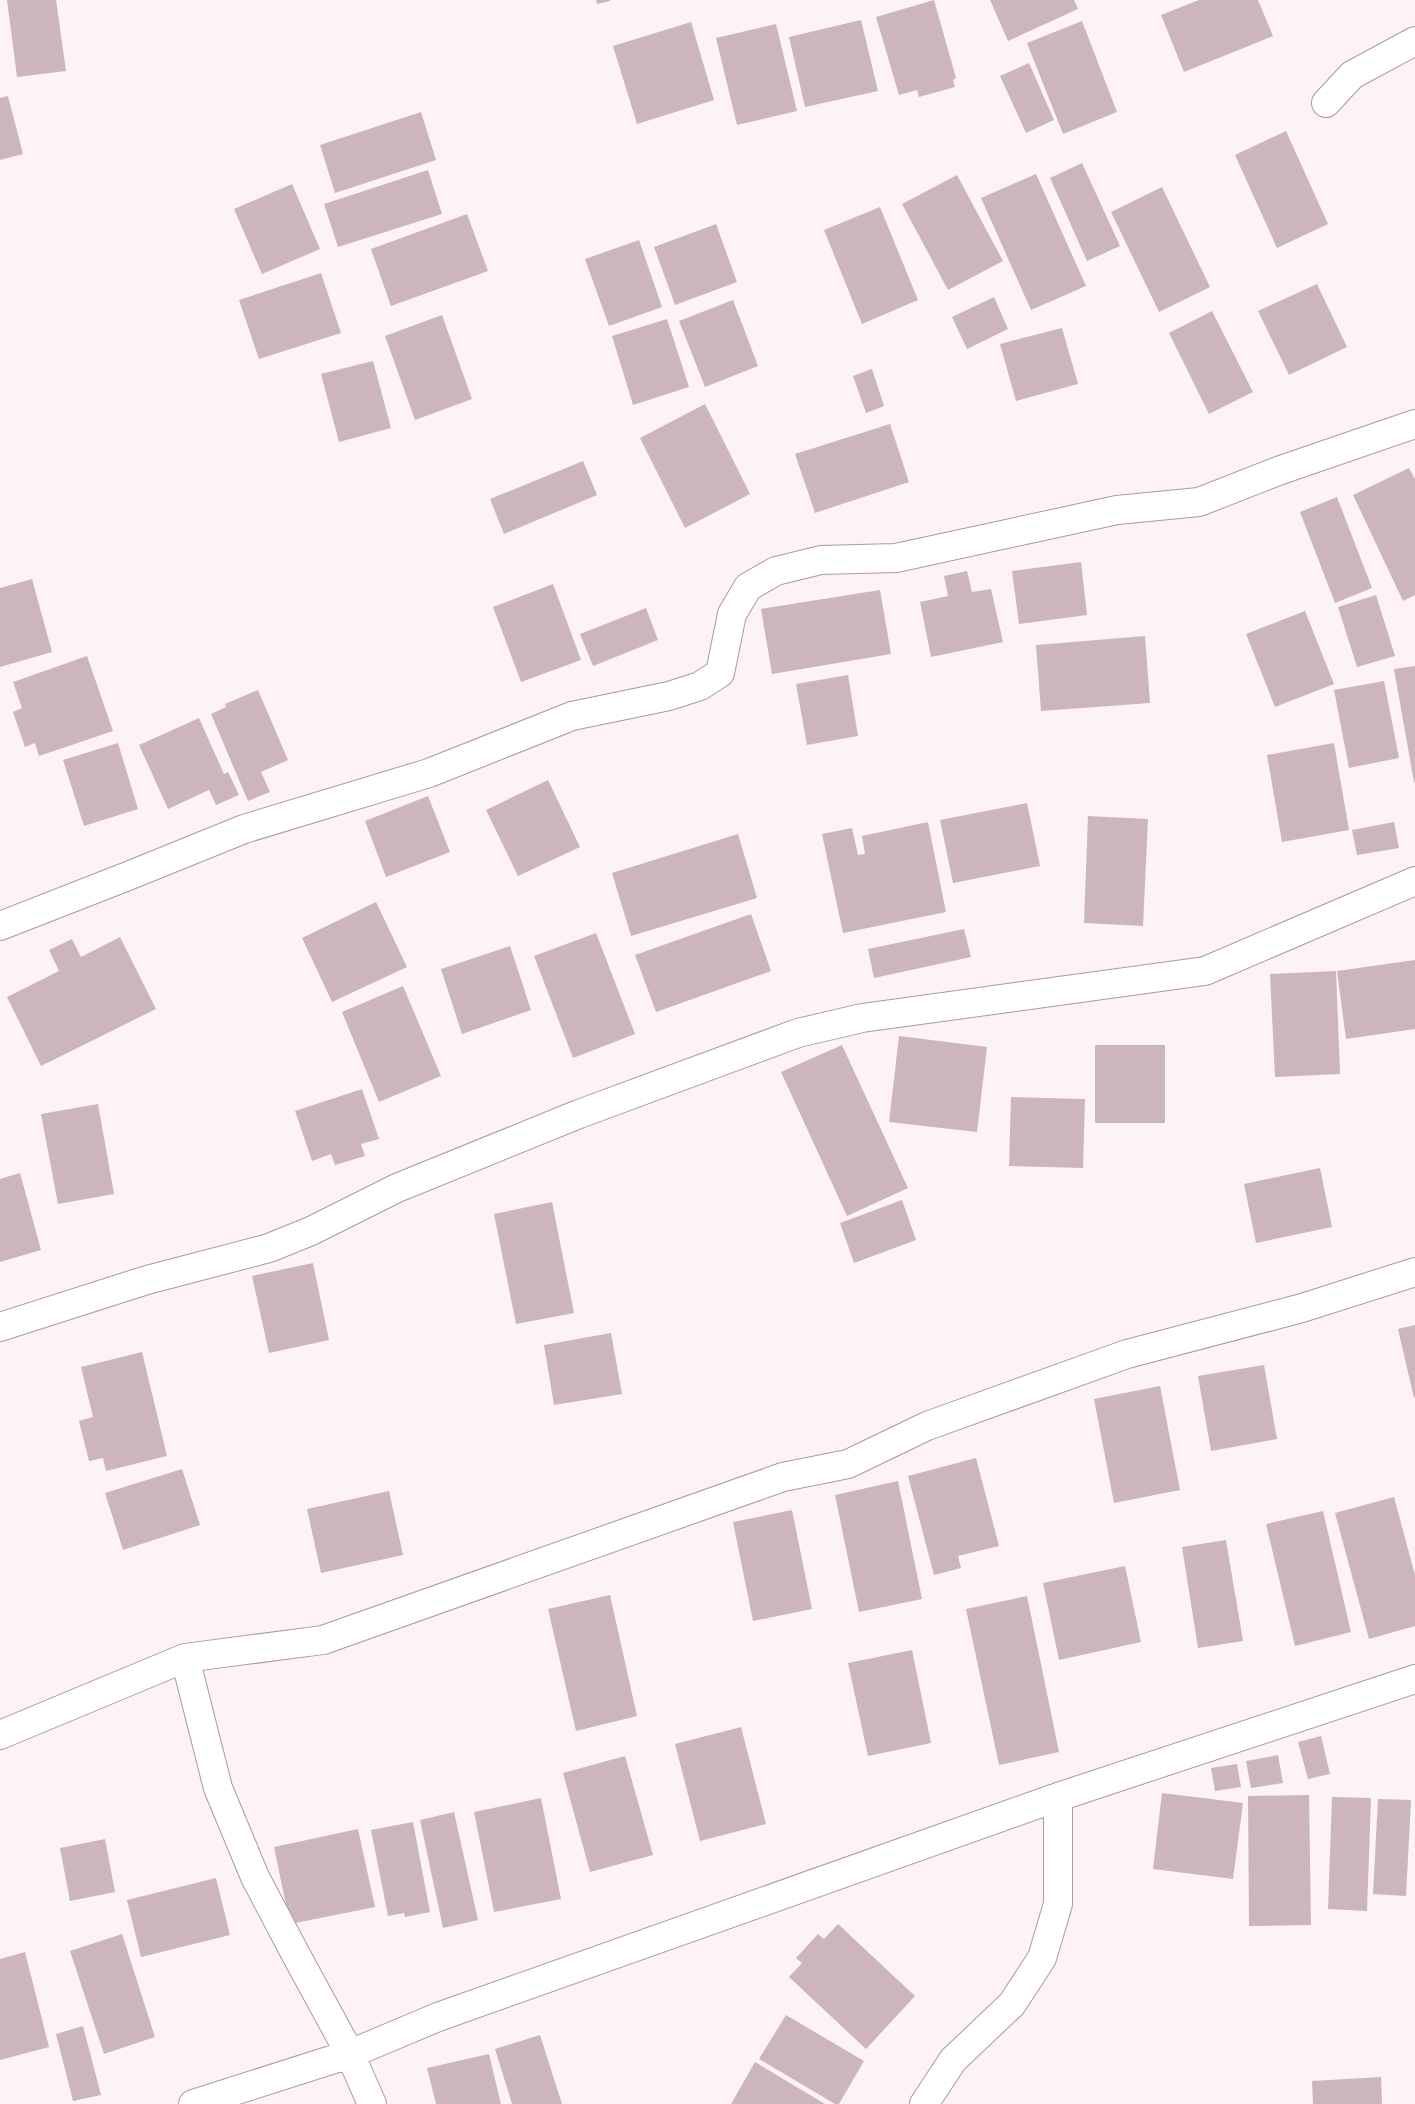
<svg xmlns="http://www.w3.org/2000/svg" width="1415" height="2104" viewBox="0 0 1415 2104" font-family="'Source Sans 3',sans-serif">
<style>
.building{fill:#ccb5bf}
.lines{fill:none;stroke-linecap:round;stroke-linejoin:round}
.street-casing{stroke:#ae97a1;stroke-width:30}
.street{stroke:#fff;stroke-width:28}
</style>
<rect width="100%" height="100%" fill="#fcf2f7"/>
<!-- building -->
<path class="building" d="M7,0H56L66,71L17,77Z
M596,0H610V1L597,4Z
M934,0L956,78L953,80L955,87L919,97L917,90L899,95L876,17Z
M990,0H1074L1078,9L1008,41Z
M1199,0H1258L1273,36L1184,72L1161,15Z
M861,20L878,91L805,107L789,37Z
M1082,21L1117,112L1063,134L1027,43Z
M691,22L714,100L637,124L613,46Z
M776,24L797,111L737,125L716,38Z
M1029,63L1054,120L1026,133L1000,76Z
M8,96L23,154L0,160V98Z
M421,112L436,160L335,193L320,145Z
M1286,131L1328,224L1277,248L1235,155Z
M1082,163L1120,246L1087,261L1050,178Z
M428,170L442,214L338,247L324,204Z
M1036,174L1086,286L1031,310L981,198Z
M957,175L1003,261L948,290L902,204Z
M292,184L320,249L262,274L234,209Z
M1162,187L1210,287L1159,312L1111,212Z
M880,207L918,300L862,324L824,230Z
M467,214L488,271L391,306L371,249Z
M716,224L737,282L675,305L654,247Z
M639,240L662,307L609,326L585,259Z
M321,273L341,333L259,359L239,300Z
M1317,284L1347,347L1289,375L1258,311Z
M994,297L1008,329L967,349L952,317Z
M733,300L758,366L705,387L679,321Z
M1212,311L1253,392L1209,414L1169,333Z
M442,315L472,399L415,420L385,336Z
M667,319L689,387L633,405L612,336Z
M1062,328L1078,384L1016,401L1000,344Z
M373,361L391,428L339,442L321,374Z
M872,369L884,406L866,413L853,376Z
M705,404L750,494L685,528L640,438Z
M890,424L909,482L815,513L795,454Z
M583,461L597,495L504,534L490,499Z
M1409,468L1415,479V595L1403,601L1353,495Z
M1337,497L1372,588L1335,603L1300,512Z
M1081,562L1087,615L1019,624L1012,571Z
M967,571L972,592L991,589L1003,642L931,657L920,602L948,596L944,576Z
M32,579L52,652L0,667V588Z
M553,584L581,660L521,682L493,607Z
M880,590L891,654L772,674L761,609Z
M1376,595L1395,656L1357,667L1338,607Z
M646,608L658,640L593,666L580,634Z
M1305,611L1334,684L1275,707L1246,634Z
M1145,636L1150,703L1041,711L1036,645Z
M87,656L113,731L39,756L35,743L25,747L13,712L22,708L13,682Z
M1415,666V782H1414L1394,669Z
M848,675L858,736L807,745L796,684Z
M1384,681L1399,758L1349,768L1334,690Z
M258,690L288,760L261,772L270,792L248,801L211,714L226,707L225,704Z
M199,718L224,774L228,772L239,795L216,805L209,790L168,809L139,745Z
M118,743L138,809L84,826L63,760Z
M1334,743L1349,830L1282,842L1267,755Z
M548,780L580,847L518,876L486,810Z
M428,796L450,852L386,877L365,821Z
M1027,803L1040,866L953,883L940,820Z
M1088,816L1148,819L1143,926L1084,923Z
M928,822L946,912L843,933L822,834L852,828L858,855L865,854L862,836Z
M1394,822L1399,848L1357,855L1352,830Z
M738,834L757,898L631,936L612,873Z
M376,902L407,967L332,1002L302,938Z
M751,914L771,971L656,1012L635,955Z
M964,929L971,957L874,978L868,949Z
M596,933L635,1034L573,1058L534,956Z
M120,937L156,1009L41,1066L7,997L59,971L49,950L72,939L81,957Z
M510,946L531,1010L462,1034L441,969Z
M1415,960V1029L1346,1039L1337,971Z
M1336,971L1340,1074L1275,1077L1270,974Z
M403,986L441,1076L379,1102L342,1012Z
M899,1036L987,1047L977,1132L889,1122Z
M842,1045L908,1188L847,1216L781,1072Z
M1095,1045H1165V1123H1095Z
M362,1089L379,1139L361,1144L365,1156L335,1165L331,1154L312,1161L295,1111Z
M1011,1097L1085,1099L1083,1168L1009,1166Z
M98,1104L114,1194L58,1204L41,1114Z
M1320,1168L1332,1227L1256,1243L1244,1184Z
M20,1173L41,1250L0,1262V1179Z
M902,1200L916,1240L854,1263L840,1223Z
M552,1202L574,1313L516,1324L494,1214Z
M313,1263L329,1340L269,1353L252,1276Z
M1415,1325V1397L1414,1398L1398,1329Z
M611,1333L622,1394L554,1405L544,1345Z
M142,1352L167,1456L106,1471L103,1458L89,1461L79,1421L93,1417L81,1367Z
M1264,1365L1277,1439L1211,1451L1198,1376Z
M1160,1386L1180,1490L1114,1503L1094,1399Z
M976,1458L999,1546L958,1556L961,1568L934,1575L908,1476Z
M182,1469L200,1525L123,1550L105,1493Z
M898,1481L922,1599L859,1612L835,1495Z
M389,1491L403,1555L321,1573L307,1509Z
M1394,1497L1415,1575V1626L1369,1639L1335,1513Z
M792,1510L812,1609L753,1621L733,1522Z
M1323,1511L1351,1632L1295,1646L1266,1524Z
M1226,1540L1243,1641L1198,1648L1182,1547Z
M1125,1566L1141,1642L1059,1660L1043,1583Z
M610,1595L637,1716L576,1731L548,1609Z
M1027,1596L1059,1752L999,1765L966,1609Z
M912,1650L931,1743L868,1756L848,1663Z
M741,1727L766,1824L700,1841L675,1744Z
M1321,1736L1330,1774L1308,1779L1298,1742Z
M1278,1755L1283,1783L1251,1788L1246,1761Z
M625,1756L653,1855L590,1872L563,1773Z
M1237,1764L1241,1787L1215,1791L1211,1768Z
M1162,1793L1243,1803L1233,1879L1153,1869Z
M1309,1795L1311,1925L1249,1926L1248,1796Z
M1332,1797L1371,1798L1367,1911L1328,1909Z
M541,1798L561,1899L494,1912L474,1812Z
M1378,1799L1411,1800L1406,1896L1373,1894Z
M454,1812L478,1920L443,1928L420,1820Z
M413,1822L430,1912L405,1917L404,1913L388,1916L371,1830Z
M358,1829L375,1907L290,1924L274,1847Z
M105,1839L115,1892L70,1901L60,1848Z
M216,1878L230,1935L141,1957L127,1900Z
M838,1924L915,1996L866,2049L789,1977L802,1963L796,1958L818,1934L824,1939Z
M122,1934L155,2037L104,2054L70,1951Z
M25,1952L49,2047L0,2060V1959Z
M786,2015L864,2061L839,2104H835L759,2059Z
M83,2026L101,2095L73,2101L56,2034Z
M540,2035L562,2104H512L495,2049Z
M489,2054L501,2104H436L427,2068Z
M755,2062L825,2104H731Z
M1381,2077L1382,2104H1313L1312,2081Z"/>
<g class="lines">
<!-- street casing -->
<g class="street-casing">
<path id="street" d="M1326,103L1352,75L1415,41
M0,926L128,876L244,829L429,773L572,716L669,696L700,686L720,673L732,614L748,587L776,571L821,560L896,558L1117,510L1199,502L1278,471L1415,424
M0,1327L147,1280L269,1248L311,1231L397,1188L579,1114L798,1033L862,1018L1205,971L1415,881
M0,1735L185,1658
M193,2104L350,2054L438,2017L1058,1797L1415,1679
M372,2104L350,2054L295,1953L255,1877L218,1788L185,1658L323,1640L783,1477L848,1464L927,1426L1127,1354L1302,1308L1415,1272
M924,2104L953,2060L1012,2004L1042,1958L1058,1904V1797"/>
</g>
<!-- street -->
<use href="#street" class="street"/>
</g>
</svg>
